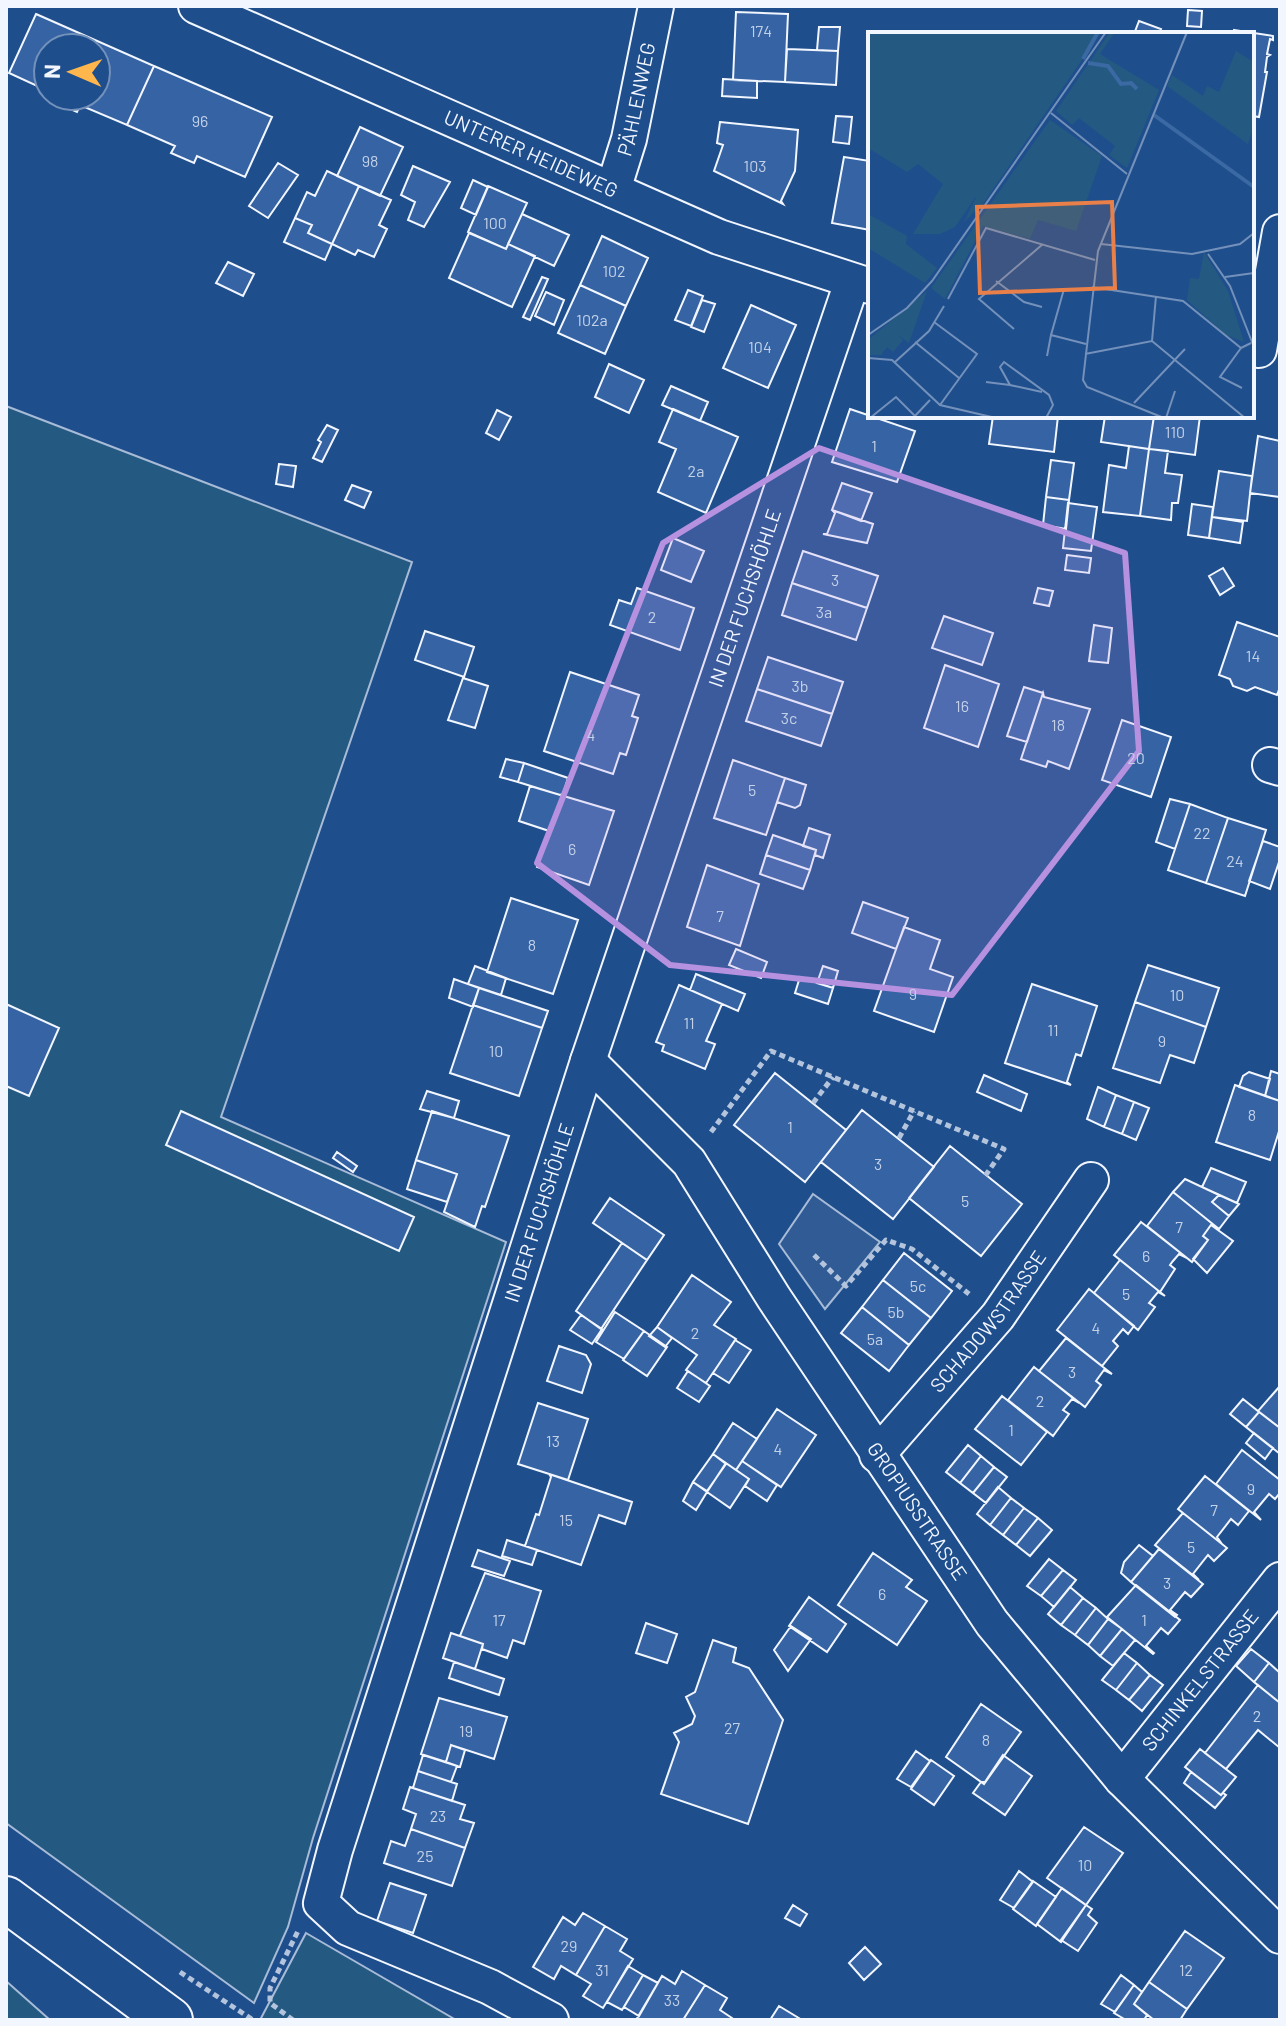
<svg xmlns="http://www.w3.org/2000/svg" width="1286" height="2026" viewBox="0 0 1286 2026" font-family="Barlow,sans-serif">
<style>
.green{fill:#245a82;stroke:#a8bbd7;stroke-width:2}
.parking{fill:#305b95;stroke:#a8bbd7;stroke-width:2}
.building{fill:#3563a3;stroke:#f2f6ff;stroke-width:2}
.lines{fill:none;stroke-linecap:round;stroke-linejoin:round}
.street-casing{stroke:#f2f6ff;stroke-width:38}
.secondary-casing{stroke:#f2f6ff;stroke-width:48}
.path{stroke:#b3c4dc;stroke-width:5;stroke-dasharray:6 4;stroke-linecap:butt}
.street{stroke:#1f4e8c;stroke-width:34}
.secondary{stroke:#1f4e8c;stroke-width:44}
.marked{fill:#b691df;fill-opacity:0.2;stroke:#b691df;stroke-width:6;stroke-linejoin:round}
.labels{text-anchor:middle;stroke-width:6;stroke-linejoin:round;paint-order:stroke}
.number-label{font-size:16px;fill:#c3d1e8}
.street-label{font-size:20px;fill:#f2f6ff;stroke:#1f4e8c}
.inset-river{fill:none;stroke:#3b69a3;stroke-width:4}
.inset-road{fill:none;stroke:#7391ba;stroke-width:2}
.view{fill:#ea8049;fill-opacity:0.15;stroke:#ea8049;stroke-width:4}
.inset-edge{fill:none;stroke:#f2f6ff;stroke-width:4}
</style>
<rect width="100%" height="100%" fill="#1f4e8c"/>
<!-- green -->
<path class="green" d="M6,406L412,562L221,1117L506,1242L313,1838L288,1927L254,2003L6,1823Z
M306,1933L456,2020H260Z
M6,1981L50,2020H6Z"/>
<!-- parking -->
<path class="parking" d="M813,1194L880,1242L825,1309L779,1244Z"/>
<!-- building -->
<path class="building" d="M1188,10L1202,11L1201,27L1187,26Z
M736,12L788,14L785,82L733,80Z
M36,14L154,66L127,125L80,105L77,112L54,102L57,96H96V48H48V91L9,73Z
M1139,21L1161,29L1159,34H1134Z
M819,27H840L838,51L817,50Z
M1234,30L1273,36V40L1270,39L1267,54L1270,55L1267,57L1265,72H1267L1259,117L1252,116V34H1233Z
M787,49L838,51L836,85L785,82Z
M154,66L272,117L245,177L197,156L194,163L171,153L175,146L127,125Z
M723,79L757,81V98L722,96Z
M836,116L852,117L849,144L833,142Z
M720,122L798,130L795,171L781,201L783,204L714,171L723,145L717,143Z
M360,127L403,147L380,196L337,176Z
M844,157L870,161V230L832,223Z
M278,163L298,175L268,218L249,206Z
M413,166L450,182L424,227L408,220L415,202L401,195Z
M327,171L359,186L332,244L308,233L312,225L295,218L307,192L315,196Z
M473,180L488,187L476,215L461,208Z
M359,186L391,200L379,225L387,229L374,257L358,250L355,255L332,244Z
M488,186L527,203L506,249L468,232Z
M522,214L569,235L554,266L508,244Z
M295,218L312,225L308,233L332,244L325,260L284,242Z
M469,233L506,249L508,244L535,256L512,307L449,278Z
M602,236L648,258L626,306L580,285Z
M228,262L254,274L243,296L216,283Z
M542,277L548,279L530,320L523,317Z
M580,285L626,306L605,354L558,333Z
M688,290L703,296L691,326L675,320Z
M546,292L564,300L554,325L535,316Z
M702,300L715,304L704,332L691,327Z
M751,305L796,325L768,388L723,368Z
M609,364L644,380L629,413L595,397Z
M671,386L708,402L700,421L662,405Z
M673,409L738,437L706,513L658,492L676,449L659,442Z
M850,409L915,431L897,482L832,462Z
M497,410L511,417L499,440L486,433Z
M993,416H1058L1054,452L989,444Z
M1105,416H1154L1149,449L1101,442Z
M1154,416H1200L1195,455L1149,449Z
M327,425L338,430L322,462L313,458L321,442L318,440Z
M1258,436L1280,441V497L1250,493Z
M1129,446L1149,449L1140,516L1103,512L1109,465L1126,468Z
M1149,449L1168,451L1165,473L1182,475L1178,503H1172L1171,520L1140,516Z
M1051,460L1074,463L1069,500L1046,497Z
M279,464L296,466L293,487L276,484Z
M1219,471L1252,476L1247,521L1212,517Z
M842,483L872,493L861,521L832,510Z
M352,485L371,492L364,508L345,500Z
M1046,497L1069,500L1066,529L1043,525Z
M1068,503L1097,507L1091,551L1063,548Z
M1192,504L1213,507L1209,538L1188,535Z
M832,510L873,524L867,543L823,534H827L835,513Z
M1212,517L1243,522L1240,543L1209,538Z
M673,538L704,551L691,582L661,570Z
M803,551L878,576L867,608L792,583Z
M1067,555L1091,558L1089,573L1065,570Z
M1223,568L1234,586L1220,595L1209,576Z
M792,583L867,608L856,640L782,615Z
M637,588L694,608L680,650L610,625L619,600L631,604Z
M1038,588L1053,591L1049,606L1034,603Z
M944,616L993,633L982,665L932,648Z
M1237,622L1280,637V687L1277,695L1255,687L1247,691L1233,686L1230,679L1219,675Z
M1094,625L1112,628L1108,663L1089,661Z
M425,631L474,647L464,677L415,660Z
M768,657L843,682L832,714L757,689Z
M945,665L999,684L978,747L924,728Z
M570,672L639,695L632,716L638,718L626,755L620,753L613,774L544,751Z
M463,678L488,686L475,728L448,720Z
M1024,687L1043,693L1027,742L1007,736Z
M757,689L832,714L821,746L746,721Z
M1043,693L1044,697L1090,709L1069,769L1048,761L1046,767L1021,759Z
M1122,720L1171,737L1151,797L1102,780Z
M506,759L524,763L518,782L500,777Z
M733,760L785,778L766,835L714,818Z
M524,763L568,778L563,794L560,795L518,782Z
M785,778L806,785L800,805L795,808L777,802Z
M530,786L614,811L589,885L537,867L549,831L519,821Z
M1170,799L1190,804L1175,849L1156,842Z
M1190,804L1228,818L1206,883L1168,870Z
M1228,818L1266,830L1245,896L1206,883Z
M809,828L830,835L823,858L815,855L816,850L803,846Z
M773,835L816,850L810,870L766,855Z
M1263,841L1280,847V859L1270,889L1249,881Z
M766,855L810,870L803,889L760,874Z
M707,865L759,884L740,946L687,927Z
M511,898L578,920L553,994L487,972Z
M863,902L908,918L896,949L852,933Z
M904,927L940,940L930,969L953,977L934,1032L874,1011Z
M736,949L767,962L761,978L729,965Z
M1148,965L1219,988L1206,1027L1135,1002Z
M475,966L506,978L501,995L468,984Z
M823,966L838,971L833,988L817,983Z
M696,974L745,994L738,1011L690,990Z
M800,977L833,988L828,1004L795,993Z
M454,979L479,988L473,1007L449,998Z
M1032,984L1097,1006L1081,1056L1076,1054L1067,1082L1071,1085L1005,1063Z
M679,985L722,1004L706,1041L715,1044L705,1069L662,1051L664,1045L656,1042Z
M479,988L548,1011L542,1028L473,1005Z
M1135,1002L1206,1027L1194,1063L1170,1055L1160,1083L1113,1068Z
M6,1004L59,1028L29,1096L6,1086Z
M473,1005L542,1028L519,1096L450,1073Z
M1271,1071L1280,1074V1101L1265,1096Z
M1249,1072L1270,1079L1265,1096L1239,1087L1243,1076Z
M775,1073L846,1130L805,1182L734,1125Z
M984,1075L1027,1094L1021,1111L977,1092Z
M1235,1085L1280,1101V1128L1270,1160L1216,1142Z
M1098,1087L1116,1095L1104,1127L1087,1119Z
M427,1091L459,1101L454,1118L420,1109Z
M1116,1095L1134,1102L1122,1134L1104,1127Z
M1134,1102L1149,1108L1136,1140L1122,1134Z
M862,1110L934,1167L893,1219L821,1162Z
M181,1111L414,1217L399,1251L166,1145Z
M432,1111L509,1136L485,1207L482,1206L475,1227L444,1212L457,1174L416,1160Z
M950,1146L1022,1204L981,1256L909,1198Z
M337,1152L357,1166L353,1172L333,1158Z
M416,1160L457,1174L447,1202L407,1189Z
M1211,1168L1246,1182L1237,1203L1202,1187Z
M1185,1179L1219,1195L1212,1202L1229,1216L1219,1229L1173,1192Z
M1173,1192L1219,1229L1211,1225L1203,1236L1208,1240L1192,1262L1147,1226Z
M1219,1195L1239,1204L1229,1216L1212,1202Z
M610,1198L664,1235L647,1260L593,1223Z
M1141,1222L1187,1258L1179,1254L1173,1261L1170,1265L1175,1269L1160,1292L1114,1255Z
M1211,1225L1233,1241L1207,1273L1193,1259L1208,1240L1203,1236Z
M622,1243L647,1260L601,1329L576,1311Z
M904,1253L952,1291L931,1318L883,1280Z
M1120,1260L1165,1296L1158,1292L1149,1303L1155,1307L1138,1330L1094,1293Z
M692,1275L731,1302L714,1325L736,1339L706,1383L686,1370L697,1355L657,1327Z
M883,1280L931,1318L909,1345L862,1307Z
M1089,1289L1134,1326L1128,1334L1123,1329L1113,1341L1118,1346L1102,1366L1057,1330Z
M862,1307L909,1345L889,1371L841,1333Z
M615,1312L644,1331L624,1359L596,1342Z
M581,1315L602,1329L592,1344L570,1330Z
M657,1327L672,1338L665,1347L649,1336Z
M644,1331L667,1347L647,1376L623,1360Z
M1066,1338L1112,1374L1104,1370L1096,1381L1101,1385L1085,1407L1039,1371Z
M735,1340L751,1350L729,1383L713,1373Z
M559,1346L586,1355L591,1364L582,1393L547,1381Z
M1034,1367L1079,1403L1072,1399L1063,1410L1069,1414L1053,1436L1008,1400Z
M688,1371L710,1386L699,1402L677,1388Z
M1280,1386V1428L1258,1411Z
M1002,1396L1047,1432L1021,1465L975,1429Z
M1243,1399L1259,1412L1246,1427L1230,1414Z
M538,1403L588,1419L568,1480L518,1464Z
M777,1409L816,1435L781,1487L742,1461Z
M1259,1412L1280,1428V1454L1246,1427Z
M733,1423L757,1439L736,1470L713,1454Z
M1254,1433L1273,1448L1265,1459L1246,1443Z
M968,1445L981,1456L960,1483L946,1472Z
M1242,1450L1280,1480V1493L1275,1499L1269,1494L1254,1512L1261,1520L1216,1484Z
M713,1454L726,1464L707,1491L693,1482Z
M981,1456L994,1467L973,1493L960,1483Z
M742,1461L777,1485L767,1501L745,1486L749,1479L736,1470Z
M726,1463L749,1479L730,1508L707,1492Z
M994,1467L1007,1477L986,1503L973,1493Z
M549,1474L632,1502L625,1524L599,1515L581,1565L525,1546L536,1514L539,1515L551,1477Z
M1205,1476L1249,1511L1238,1525L1231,1519L1217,1537L1222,1544L1178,1509Z
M693,1482L707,1492L696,1510L683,1501Z
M998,1487L1011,1498L990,1525L977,1514Z
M1011,1498L1024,1508L1003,1535L990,1525Z
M1024,1508L1038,1518L1016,1545L1003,1535Z
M1183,1513L1227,1548L1214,1561L1208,1555L1193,1574L1199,1580L1155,1545Z
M1038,1518L1052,1530L1030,1556L1016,1545Z
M507,1540L537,1550L532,1565L502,1556Z
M1139,1545L1153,1556L1131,1582L1121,1573L1124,1562Z
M1159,1549L1203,1584L1191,1597L1185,1592L1170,1610L1177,1615L1175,1617L1131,1582Z
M478,1550L510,1561L504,1576L472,1566Z
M873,1553L912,1580L906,1587L927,1601L897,1645L838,1605Z
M1049,1559L1063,1570L1041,1596L1027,1586Z
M1063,1570L1076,1580L1054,1607L1041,1596Z
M485,1573L541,1591L524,1644L513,1640L507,1658L482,1649L483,1644L460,1636Z
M1136,1585L1180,1620L1168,1634L1161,1628L1146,1646L1154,1653L1153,1654L1107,1617Z
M1070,1587L1083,1598L1061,1625L1048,1614Z
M809,1597L846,1624L827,1652L789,1626Z
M1083,1598L1096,1608L1075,1635L1061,1625Z
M1096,1608L1108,1619L1088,1645L1075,1635Z
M1108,1619L1122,1629L1100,1656L1088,1645Z
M646,1623L677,1634L667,1663L636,1653Z
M791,1626L811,1639L788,1671L774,1650Z
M1122,1629L1135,1640L1113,1666L1100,1656Z
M451,1633L483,1644L475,1669L443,1658Z
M713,1640L736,1648L733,1662L749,1668L783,1720L748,1824L661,1794L679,1742L674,1733L692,1724L695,1716L686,1697L695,1692Z
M1251,1649L1269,1663L1254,1682L1236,1666Z
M1124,1653L1137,1663L1116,1690L1102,1680Z
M454,1662L504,1679L499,1695L449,1678Z
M1137,1663L1150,1675L1129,1700L1116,1690Z
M1269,1663L1280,1673V1703L1254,1682Z
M1150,1675L1163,1685L1142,1711L1129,1700Z
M1258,1685L1280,1703V1748L1258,1730L1226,1769L1205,1753Z
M439,1698L507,1717L494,1759L451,1745L446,1762L421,1754Z
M981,1704L1021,1732L984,1784L946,1757Z
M451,1745L465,1750L460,1767L446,1762Z
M1200,1749L1236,1777L1221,1795L1185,1767Z
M916,1751L930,1761L911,1787L897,1779Z
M423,1755L457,1766L451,1782L418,1771Z
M1003,1755L1032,1776L1005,1815L973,1793L981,1782H985Z
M931,1760L954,1776L934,1805L911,1789Z
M418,1771L457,1784L452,1801L413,1788Z
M1191,1772L1221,1795L1223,1793L1226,1795L1215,1808L1184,1783Z
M410,1787L465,1805L460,1819L474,1823L465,1848L411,1829L416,1814L403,1809Z
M1084,1827L1123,1853L1086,1905L1047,1878Z
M411,1829L465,1848L452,1886L384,1863L391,1841L405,1846Z
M1019,1871L1033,1882L1014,1908L1000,1900Z
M1033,1881L1056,1897L1036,1926L1013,1909Z
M390,1883L426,1895L413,1933L377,1921Z
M1062,1888L1086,1905L1061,1942L1037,1924Z
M793,1905L807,1914L800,1926L785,1918Z
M1086,1905L1092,1909L1088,1915L1097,1923L1078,1951L1061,1940Z
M583,1913L605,1926L576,1975L561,1966L554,1979L533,1967L563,1917L575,1925Z
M605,1926L627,1939L620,1951L633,1959L603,2008L583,1996L591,1984L576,1975Z
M1185,1931L1224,1958L1187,2009L1149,1982Z
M865,1947L881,1964L864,1980L849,1963Z
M628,1966L643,1975L622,2010L607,2002Z
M682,1971L705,1985L683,2020H636L662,1976L675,1984Z
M643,1975L658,1983L639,2016L624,2007Z
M1121,1975L1134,1985L1115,2012L1101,2004Z
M1149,1982L1187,2009L1180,2020H1154L1134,2004Z
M705,1985L727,1998L720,2010L732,2018L731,2020H683Z
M1134,1985L1142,1992L1134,2004L1147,2015L1144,2020H1126L1114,2013Z
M779,2006L802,2020H770Z"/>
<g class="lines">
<!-- street casing -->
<g class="street-casing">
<g id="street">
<path id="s1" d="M196,6L719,237L870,286"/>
<path id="s2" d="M613,190L629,139L656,6"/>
<path d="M1259,350L1280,232"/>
<path d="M1270,765L1280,768"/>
<path id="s3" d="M588,1061L689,1162L774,1298L992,1623L1122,1779L1280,1936"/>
<path id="s4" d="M877,1455L998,1316L1091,1180"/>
<path id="s5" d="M1122,1779L1280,1580"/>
<path id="s6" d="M551,2020L490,1987L348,1928L321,1903L335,1850L588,1061L852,282"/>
</g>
</g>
<!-- secondary casing -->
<g class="secondary-casing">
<path id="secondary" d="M6,1899L170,2020"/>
</g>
<!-- path -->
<path class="path" d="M813,1103L833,1077
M711,1132L771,1051L1004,1149L985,1176
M899,1138L914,1111
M814,1255L846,1286L886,1240L912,1249L969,1294
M180,1972L253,2020
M293,2020L270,2003V1988L298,1931"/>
<!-- street -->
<use href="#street" class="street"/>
<!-- secondary -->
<use href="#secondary" class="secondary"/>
</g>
<!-- marked area -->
<path class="marked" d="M819,448L1125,553L1139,751L952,995L670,965L537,863L663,543Z"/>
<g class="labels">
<!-- number labels -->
<g class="number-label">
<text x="761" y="37">174</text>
<text x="200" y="127">96</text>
<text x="370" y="167">98</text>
<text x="755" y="172">103</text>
<text x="495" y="229">100</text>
<text x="614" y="277">102</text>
<text x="592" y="326">102a</text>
<text x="760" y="353">104</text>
<text x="1175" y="438">110</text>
<text x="874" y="452">1</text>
<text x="696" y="477">2a</text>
<text x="835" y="586">3</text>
<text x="824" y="618">3a</text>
<text x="652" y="623">2</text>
<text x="1253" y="662">14</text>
<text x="800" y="692">3b</text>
<text x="962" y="712">16</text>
<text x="789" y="724">3c</text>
<text x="1058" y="731">18</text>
<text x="591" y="741">4</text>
<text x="1136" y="764">20</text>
<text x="752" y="796">5</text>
<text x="1202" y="839">22</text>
<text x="572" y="855">6</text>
<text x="1235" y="867">24</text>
<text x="720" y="922">7</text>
<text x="532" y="951">8</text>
<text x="913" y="1000">9</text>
<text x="1177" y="1001">10</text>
<text x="689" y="1029">11</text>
<text x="1053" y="1036">11</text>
<text x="1162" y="1047">9</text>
<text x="496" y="1057">10</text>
<text x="1252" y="1121">8</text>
<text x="790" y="1133">1</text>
<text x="878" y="1170">3</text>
<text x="965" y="1207">5</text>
<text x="1179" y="1233">7</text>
<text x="1146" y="1262">6</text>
<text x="918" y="1292">5c</text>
<text x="1126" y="1300">5</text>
<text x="896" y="1318">5b</text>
<text x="1096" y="1334">4</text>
<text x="695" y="1339">2</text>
<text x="875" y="1345">5a</text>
<text x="1072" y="1378">3</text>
<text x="1040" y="1407">2</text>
<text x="1011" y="1436">1</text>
<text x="553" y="1447">13</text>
<text x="778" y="1455">4</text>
<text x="1251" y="1495">9</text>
<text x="1214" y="1516">7</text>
<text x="566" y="1526">15</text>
<text x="1191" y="1553">5</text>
<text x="1167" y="1589">3</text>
<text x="882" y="1600">6</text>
<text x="499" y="1626">17</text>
<text x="1144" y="1626">1</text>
<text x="1257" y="1722">2</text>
<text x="732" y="1734">27</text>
<text x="466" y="1737">19</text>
<text x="986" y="1746">8</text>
<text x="438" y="1822">23</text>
<text x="425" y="1862">25</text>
<text x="1085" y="1871">10</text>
<text x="569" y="1952">29</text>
<text x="602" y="1976">31</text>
<text x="1186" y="1976">12</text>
<text x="672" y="2006">33</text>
</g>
<!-- street labels -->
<g class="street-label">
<text dy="7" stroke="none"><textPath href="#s2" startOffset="94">PÄHLENWEG</textPath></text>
<text dy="7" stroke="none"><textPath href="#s1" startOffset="366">UNTERER HEIDEWEG</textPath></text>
<text dy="7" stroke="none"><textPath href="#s6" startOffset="1632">IN DER FUCHSHÖHLE</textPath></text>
<text dy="7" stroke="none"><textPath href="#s6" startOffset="984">IN DER FUCHSHÖHLE</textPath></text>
<text dy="7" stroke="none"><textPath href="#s4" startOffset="174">SCHADOWSTRASSE</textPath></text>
<text dy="7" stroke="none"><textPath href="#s3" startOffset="560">GROPIUSSTRASSE</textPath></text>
<text dy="7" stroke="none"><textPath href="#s5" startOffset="126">SCHINKELSTRASSE</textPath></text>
</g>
</g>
<!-- overview -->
<g transform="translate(868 32)">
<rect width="386" height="386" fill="#1f4e8c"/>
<path d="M0,0H233L117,169L96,190L109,163L87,195L72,202H45L75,152L50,132L39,140L0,116ZM242,0H247L232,22L291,58L259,136L241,123L247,114L211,86L204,93L188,79ZM368,19L386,30V94L380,112L299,54L304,43L335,64L339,54L351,60ZM182,88L234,124L208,199L170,188L162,207L115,194L77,267L63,256ZM0,182L39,204L38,212L69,236L57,251L0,216ZM336,220L360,259L376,310L358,303L319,268L322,246L331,247ZM59,259L41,311L30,303L35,308L25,320L19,315L13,323H0V308Z" fill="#245a82"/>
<path class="inset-river" d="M215,27L230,0M220,31L240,34L253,52L263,51L269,57M286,83L386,155"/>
<path class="inset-road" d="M183,81L259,142M233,212L324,222L372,212L386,201M340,222L362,254L386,315M357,245L386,241M128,249L156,270L174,275M224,255L315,269L373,316L383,311M80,267L118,196L227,228M66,290L109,322L72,373M146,297L111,267L175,212M0,303L39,276L64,249L238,0M183,303L196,257M284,309L288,264M47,310L91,346M373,316L352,345L374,356M217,322L284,309L377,386M179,324L183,303L218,312M0,326L24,328L72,373L128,386M27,330L61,299L76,274M118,350L142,353M174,360L142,353L132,335L136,330L181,363L185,373L178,386M266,371L317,317M2,386L28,365L47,384M45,386L62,368M296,386L219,355L215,348L230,219L319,0M298,386L307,359"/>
<path class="view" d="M244,170L247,256L112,261L109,175Z"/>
<rect width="386" height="386" class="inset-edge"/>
</g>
<!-- border -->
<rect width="1286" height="2026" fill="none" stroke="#f2f6ff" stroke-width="16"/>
<!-- north arrow -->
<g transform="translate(72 72) rotate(272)"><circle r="38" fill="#1f4e8c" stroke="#7391ba" stroke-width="2"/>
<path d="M0-6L14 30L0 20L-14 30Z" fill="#ffb74d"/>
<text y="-12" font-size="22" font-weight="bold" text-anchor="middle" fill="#f2f6ff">N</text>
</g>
</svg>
